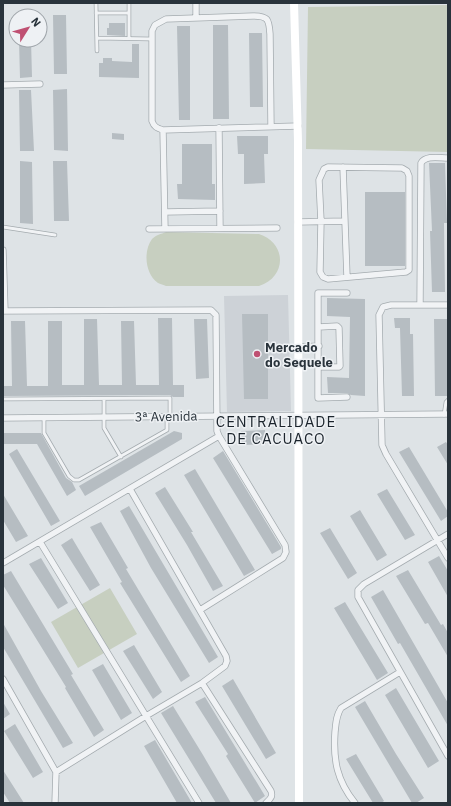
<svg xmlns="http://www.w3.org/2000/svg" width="451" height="806" viewBox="0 0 451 806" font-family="'IBM Plex Sans',sans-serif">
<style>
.built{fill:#cdd2d7}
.park{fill:#c7cfc0}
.building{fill:#b6bdc2}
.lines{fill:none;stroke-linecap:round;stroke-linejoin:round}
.lane-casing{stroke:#a4abaf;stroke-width:4.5}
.street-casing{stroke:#a4abaf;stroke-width:7}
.lane{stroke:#f1f3f5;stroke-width:3}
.street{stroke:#f1f3f5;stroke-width:5.5}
.secondary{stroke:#fff;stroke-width:8}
.poi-dot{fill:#bf5072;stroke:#eef1f4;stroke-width:1.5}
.labels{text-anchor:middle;stroke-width:3;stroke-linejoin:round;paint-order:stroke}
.poi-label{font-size:13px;font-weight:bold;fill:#29333b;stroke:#eef1f4;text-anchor:start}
.street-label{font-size:13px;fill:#29333b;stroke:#eef1f4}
.quarter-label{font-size:15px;letter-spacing:1px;fill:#1b242c;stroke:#eef1f4}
</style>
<rect width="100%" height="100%" fill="#dee3e6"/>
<!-- built -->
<path class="built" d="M288,295L291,411L227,412L224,296Z"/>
<!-- park -->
<path class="park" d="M448,5V152L306,149L308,7Z
M166,232L259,234C287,243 287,277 259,286H166C164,285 160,284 158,283C145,274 143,251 152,239C156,235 161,234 166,232Z
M110,588L137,634L78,668L51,622Z"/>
<!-- building -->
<path class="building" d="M53,15H66L67,74H54Z
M109,23H125V36L107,35V28H109Z
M213,25H228L229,119H213Z
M177,26H190V120H179Z
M249,33H262L263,107H250Z
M19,40H31L32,77L20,78Z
M132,44H139V78L99,77V63H103V58H112V61L132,62Z
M67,89L68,151L54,150L53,90Z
M19,90H31L34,151H20Z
M112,133L124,134V140L112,139Z
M237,136H268V154H264L265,183L244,184V154H238Z
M182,144H212V184H215V200L178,199L177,184H182Z
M20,161L32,162L33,224L20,223Z
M53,161H67L69,221H54Z
M429,163H445L447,223H444L445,292H432L430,231H432Z
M365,192H405V266H365Z
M327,298L365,299V396L351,395L347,393H328L327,377L349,378L350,317L327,316Z
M242,314H268V399H244Z
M158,318H172L173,385H184V397H173L170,395L3,396V386H12L11,321H25L27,386H48V321H62V385H84V319H97L99,385H122L121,321H134L136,385H159Z
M394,318H410V334H413L414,396H402L400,328H395Z
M194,319H207L209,378L196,379Z
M434,319H448V396H435Z
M265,430L266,444L241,445V431Z
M174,431L182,433V439L85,496L79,486Z
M3,433H41L66,478L72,482L76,490L67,496L37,444H3Z
M446,442L448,445V465L437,447Z
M409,447L448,512V516L441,521L399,452Z
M17,449L60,521L51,526L9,454Z
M223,451L281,547V549L272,554L213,458Z
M195,469L255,570L244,576L184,475Z
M165,487L193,532H191L223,586L213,591L187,545L155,493Z
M387,489L415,535L405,540L377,494Z
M3,494L28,536L16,542L3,520Z
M129,506L218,657L209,663L151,568L120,511Z
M360,510L387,555L377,561L350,516Z
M101,522L128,568L126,569L190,676L181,682L120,583L122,582L90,527Z
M330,528L357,573L348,579L320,533Z
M72,538L100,585L90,591L61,545Z
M439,556L448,571V597L428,562Z
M41,558L68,603L58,609L29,564Z
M408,570L441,625L443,624L448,633V657L428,623L425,624L396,576Z
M11,571L73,674L71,675L104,730L94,737L65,688L66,687L3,585V575Z
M383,590L448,703V726L400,643L398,644L371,597Z
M345,602L388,673L377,680L334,608Z
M3,623L41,691L73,743L63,748L3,647Z
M134,645L162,692L153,699L123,651Z
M103,664L132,713L121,720L92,670Z
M233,679L276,753L266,759L222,686Z
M396,688L439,761L428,768L385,695Z
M205,697L265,796L255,803L226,756L228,754L195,702Z
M365,701L396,754L424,798L416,803H412L355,707Z
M3,702L10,714L3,719Z
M173,706L203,755L231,803H216L161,713Z
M15,724L43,772L33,778L4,731Z
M155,740L192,803H177L144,746Z
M356,754L384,801L381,803H373L346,759Z
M3,770L24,803H10L3,792Z"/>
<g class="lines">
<!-- lane casing -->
<g class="lane-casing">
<path id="lane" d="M96,3L97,51
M96,13H129
M97,38L152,39
M129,38V3
M3,227L55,235
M3,399L170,398V416
M104,399V428L121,457
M444,415L446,402L448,400
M44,418V433L69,476L74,480H79L167,430V416"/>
</g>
<!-- street casing -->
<g class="street-casing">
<path id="street" d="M196,3V18
M3,85L40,84
M271,126L270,34C269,19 268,16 253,16L166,19L155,25L152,31V121C154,127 157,128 163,130L298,126
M219,128L220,228
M163,130L165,229
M328,167L402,168L407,171L409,176V270L406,272L328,279L323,277L320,272L321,221L319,180L324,169Z
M343,167L347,277
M165,212L220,211
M298,222L345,221
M149,229L277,228
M3,250L5,311
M347,293H318V398L347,397
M420,305L421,163C426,155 439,158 448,158
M448,305H391L383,307L379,315L382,445L386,454L448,558
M3,311L211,310L216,315L217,431L219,436L285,545L286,552L283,558L200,610
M319,327L337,326L339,328L340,366L339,367H319
M298,347L319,346
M3,418L448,414
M448,534L364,584L358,590V597L448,756
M40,542L199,803
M3,563L219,436
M3,679L56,772L55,803
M202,683L271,791C273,797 270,799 266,803
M56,772L146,716L202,683L225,666L227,661L226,656L130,489
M355,803C337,781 333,760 335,732C336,723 336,716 341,708L400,672"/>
</g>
<!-- lane -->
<use href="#lane" class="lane"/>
<!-- street -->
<use href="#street" class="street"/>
<!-- secondary -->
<path class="secondary" d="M294,3L298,141L299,803"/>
</g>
<!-- markers -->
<circle class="poi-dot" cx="257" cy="354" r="4"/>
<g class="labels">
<!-- poi labels -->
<g class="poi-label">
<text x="265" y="352">Mercado<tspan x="265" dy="15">do Sequele</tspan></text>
</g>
<!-- street labels -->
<g class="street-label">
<text transform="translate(166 416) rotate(-1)" y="5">3ª Avenida</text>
</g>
<!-- quarter labels -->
<g class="quarter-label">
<text x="276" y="427">CENTRALIDADE<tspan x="276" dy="17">DE CACUACO</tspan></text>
</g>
</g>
<!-- border -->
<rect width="451" height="806" fill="none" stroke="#29333b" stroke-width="8"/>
<!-- north arrow -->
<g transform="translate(28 28) rotate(53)"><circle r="19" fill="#eef1f4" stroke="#9fa5aa"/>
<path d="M0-3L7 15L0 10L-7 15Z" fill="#bf5072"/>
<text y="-6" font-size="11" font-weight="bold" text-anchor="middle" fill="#29333b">N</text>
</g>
</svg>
